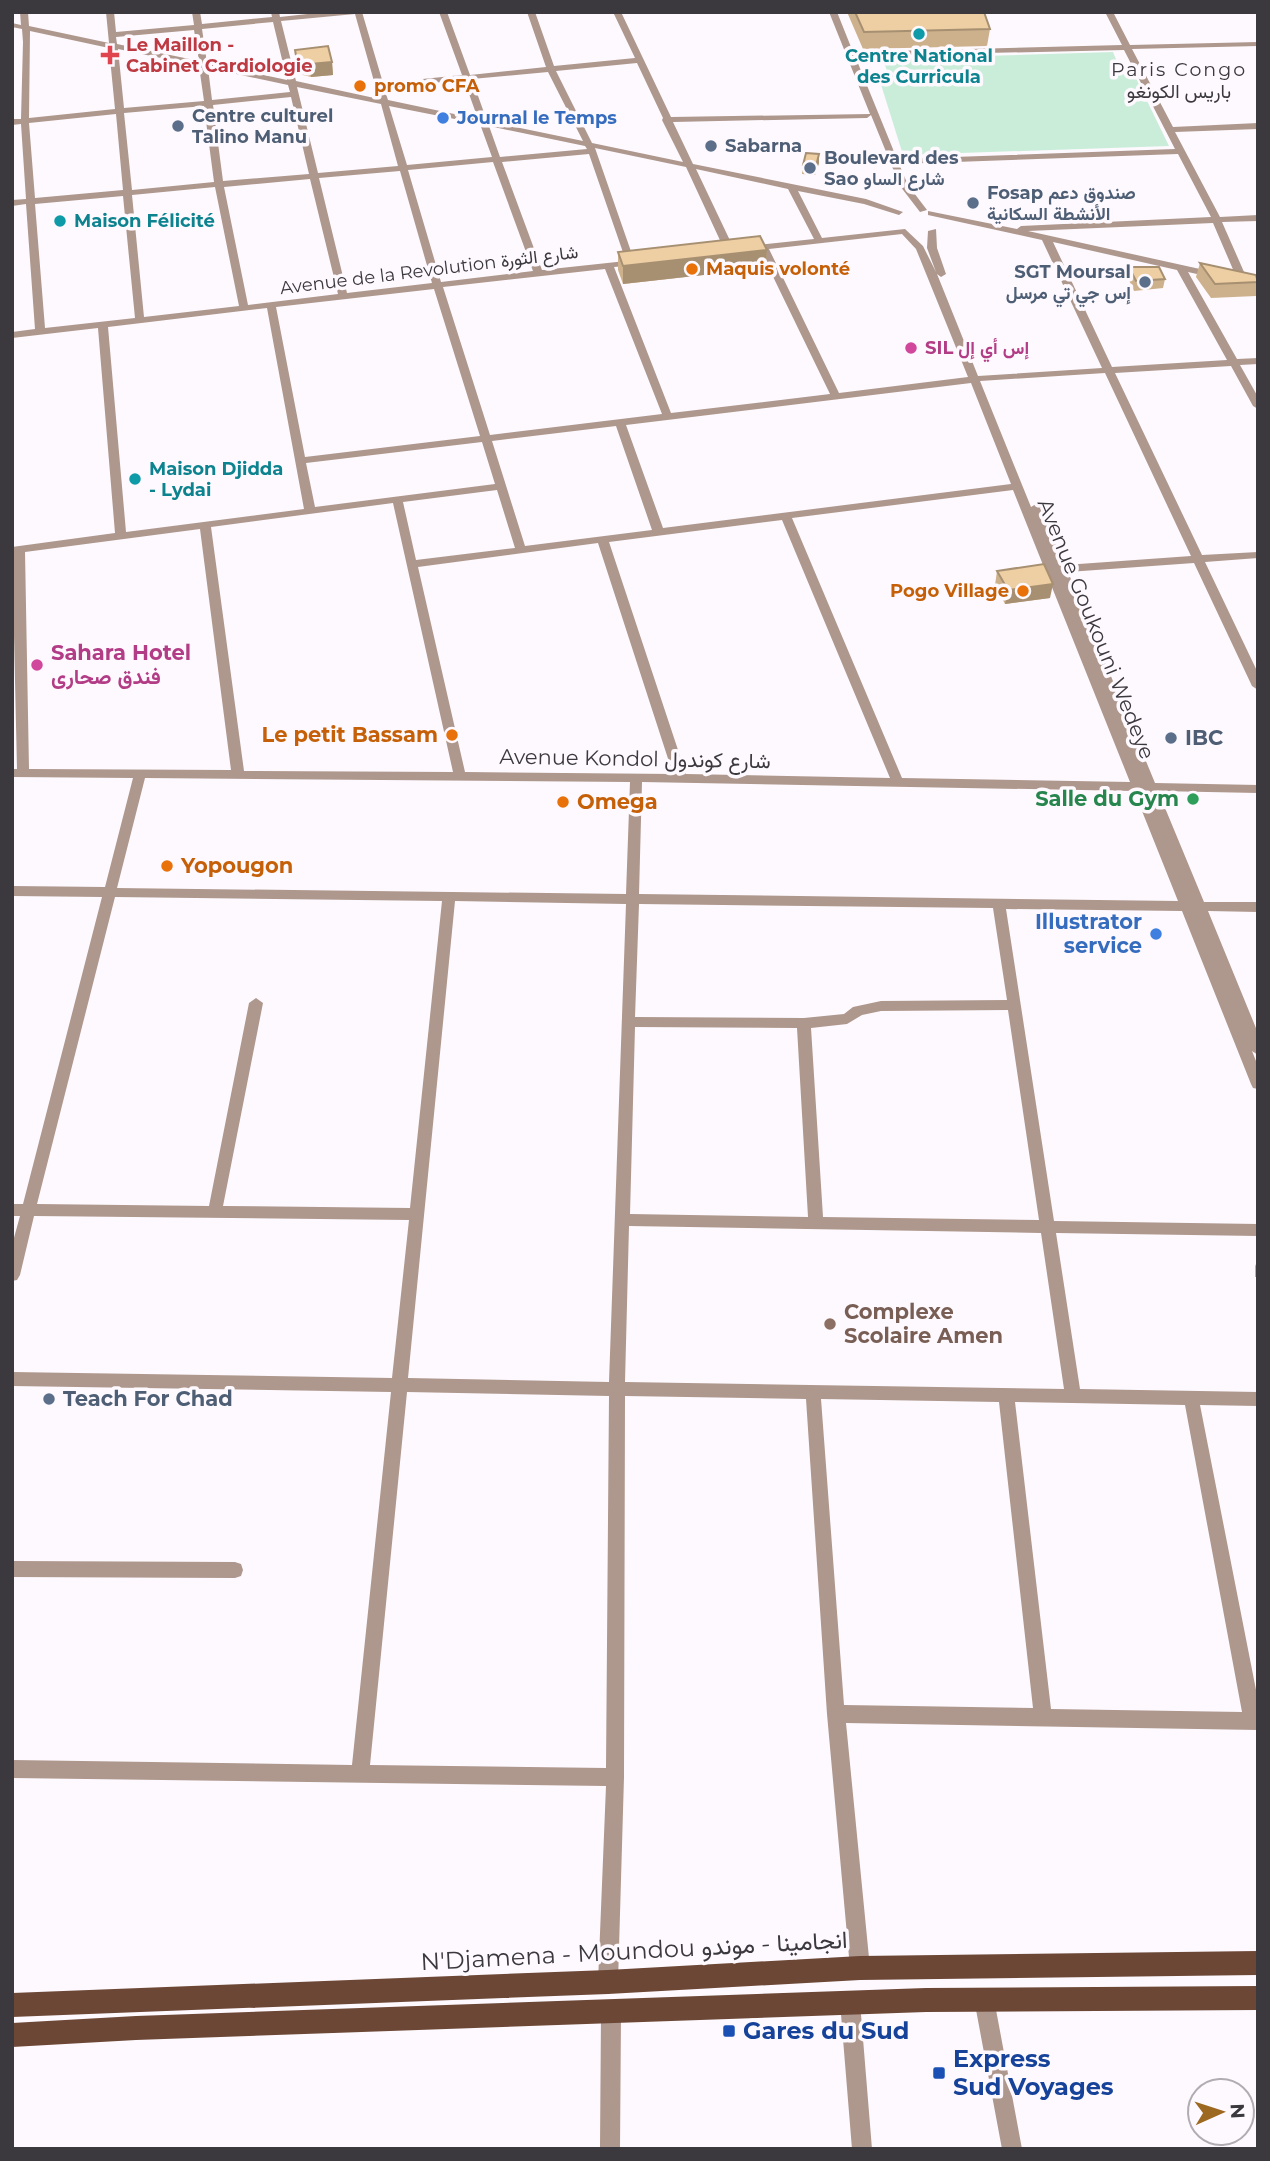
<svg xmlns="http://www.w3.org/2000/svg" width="1270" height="2161" viewBox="0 0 1270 2161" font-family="Montserrat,Vazirmatn,sans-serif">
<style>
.green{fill:#caedd9}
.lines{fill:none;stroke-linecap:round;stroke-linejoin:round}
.minor{fill:#ae978d;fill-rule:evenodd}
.major{fill:#6c4736;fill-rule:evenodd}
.wall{fill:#cdb18c}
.shaded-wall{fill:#a79072}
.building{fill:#eecea3;stroke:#a79072;stroke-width:2}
.culture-dot{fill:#0f9aa8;stroke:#fdf9fe;stroke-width:2.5}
.health-dot{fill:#e0444e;stroke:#fdf9fe;stroke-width:2.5}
.food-dot{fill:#e8710a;stroke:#fdf9fe;stroke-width:2.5}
.shop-dot{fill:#3f7fe0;stroke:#fdf9fe;stroke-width:2.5}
.service-dot{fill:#5c6f8a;stroke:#fdf9fe;stroke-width:2.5}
.hotel-dot{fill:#d1479c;stroke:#fdf9fe;stroke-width:2.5}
.leisure-dot{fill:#2e9e5b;stroke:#fdf9fe;stroke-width:2.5}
.education-dot{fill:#8d6e63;stroke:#fdf9fe;stroke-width:2.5}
.transit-dot{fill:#1a4fb4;stroke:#fdf9fe;stroke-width:2.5}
.labels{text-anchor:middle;stroke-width:7;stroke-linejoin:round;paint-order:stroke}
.far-health-label{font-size:18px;font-weight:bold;fill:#be3a42;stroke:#fdf9fe;text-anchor:start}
.far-culture-label{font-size:18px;font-weight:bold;fill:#0d838f;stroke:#fdf9fe;text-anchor:start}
.far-food-label{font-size:18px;font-weight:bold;fill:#c56008;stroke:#fdf9fe;text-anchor:start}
.far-service-label{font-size:18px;font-weight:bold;fill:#4e5e75;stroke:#fdf9fe;text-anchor:start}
.far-shop-label{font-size:18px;font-weight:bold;fill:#366cbe;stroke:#fdf9fe;text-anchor:start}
.far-street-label{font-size:18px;fill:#3c393e;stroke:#fdf9fe}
.far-hotel-label{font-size:18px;font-weight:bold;fill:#b23c85;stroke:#fdf9fe;text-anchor:start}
.far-neighbourhood-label{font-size:19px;letter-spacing:2px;fill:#3c393e;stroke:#fdf9fe}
.street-label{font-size:21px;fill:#3c393e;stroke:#fdf9fe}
.hotel-label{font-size:21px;font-weight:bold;fill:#b23c85;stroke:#fdf9fe;text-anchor:start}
.food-label{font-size:21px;font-weight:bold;fill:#c56008;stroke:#fdf9fe;text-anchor:start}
.service-label{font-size:21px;font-weight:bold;fill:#4e5e75;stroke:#fdf9fe;text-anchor:start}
.leisure-label{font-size:21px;font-weight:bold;fill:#27864d;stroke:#fdf9fe;text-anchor:end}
.shop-label{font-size:21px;font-weight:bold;fill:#366cbe;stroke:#fdf9fe;text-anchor:end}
.education-label{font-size:21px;font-weight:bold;fill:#785e54;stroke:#fdf9fe;text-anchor:start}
.near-street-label{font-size:24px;fill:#3c393e;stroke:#fdf9fe}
.near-transit-label{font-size:24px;font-weight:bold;fill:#164399;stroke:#fdf9fe;text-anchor:start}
</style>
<rect width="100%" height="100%" fill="#fdf9fe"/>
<!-- green -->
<path class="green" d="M1113,52L1120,69L1131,68L1169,146L903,155L878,75L888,74L883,59Z"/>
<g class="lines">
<!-- minor -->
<path class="minor" d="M20,12H28L29,26L109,43L106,12H114L116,32L194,25L192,12H200L202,24L272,17L271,12H279L280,17L326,12H362L383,83L462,75L439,12H447L470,75L546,67L527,12H535L554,66L635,58L613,12H621L671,117L870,114L829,12H837L853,52L1122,45L1105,12H1113L1130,45L1258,42V46L1132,49L1173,127L1258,123V129L1175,132L1220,217L1258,215V221L1222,222L1248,281L1246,283L1238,281L1213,223L1028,231L1218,273L1220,275L1215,278L1188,272L1237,359L1258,358V364L1240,365L1258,397V409L1253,406L1231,366L1115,373L1202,555L1258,552V558L1205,562L1258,673V690L1252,686L1194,563L1068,572L1155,783L1258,785V793L1158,791L1204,902H1258V912L1208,911L1258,1033V1055L1252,1051L1258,1066V1089L1253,1088L1251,1084L1182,911L1006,909L1054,1221L1258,1224V1236L1056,1233L1080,1389L1258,1392V1406L1200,1405L1258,1700V1730L846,1723L870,1968L867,1975L860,1978L853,1975L850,1968L827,1714L806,1399L625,1396L624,1777L618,1982L615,1989L608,1992L601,1989L598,1982L606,1786L12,1778V1760L352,1765L391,1392L12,1386V1372L392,1378L409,1220L34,1216L20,1275L17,1280L12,1281V1245L20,1216H12V1204H23L102,897L12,896V886L105,887L133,778L12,777V769H17L12,547L115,533L98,328L12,338V332L35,329L26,204L12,206V200L26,199L21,124L12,125V119H21L23,42L22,29L12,27V23L21,25ZM355,14L379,99L296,81L281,21ZM273,22L287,80L207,63L202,29ZM194,30L199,61L117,44L116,37ZM30,31L109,48L115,109L29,118ZM118,49L199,66L204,101L124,108ZM1124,50L1175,149L897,159L855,56ZM637,63L663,118L662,120L683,162L592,143L556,71ZM208,68L288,85L290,92L212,100ZM548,72L583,141L487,121L472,79ZM464,80L478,119L388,100L384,88ZM297,87L381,104L398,166L318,173ZM291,97L309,174L223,181L213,105ZM204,106L214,182L132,190L124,113ZM389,106L480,124L492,157L407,165ZM116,114L123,190L35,198L29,123ZM871,115L889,159L882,162L891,164L900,186L920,212L927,210L908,185L899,164L1178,154L1211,217L1021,226L1017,229L928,211V215L1042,240L1102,368L978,376L937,274L941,277L946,274L937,248L936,229L928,231L927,248L936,272L923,246L905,229L822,238L798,191L864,204L899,215L903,212L866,199L693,164L673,122L867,118ZM489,126L585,146L587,149L500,157ZM595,148L686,167L725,251L730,254L735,251L696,169L788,189L814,239L747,246L742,249L747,252L760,250L830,394L671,413L614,267L637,265L642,262L634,260ZM589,154L626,261L542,270L502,162ZM493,162L533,271L441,282L408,170ZM400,171L432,283L347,293L319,178ZM310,179L338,294L248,305L224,187ZM215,187L239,306L144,317L132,195ZM123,196L135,318L45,328L35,204ZM902,234L916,249L968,377L839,393L769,249ZM1053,242L1177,270L1227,360L1112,367ZM605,269L662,414L490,435L443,287ZM434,289L480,436L305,457L276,307ZM267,308L304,509L126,532L108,327ZM1105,373L1191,556L1065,565L1041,507L1036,504L1031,507L980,381ZM971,383L1011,484L663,528L626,425ZM616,426L652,530L525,546L492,441ZM482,442L495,484L315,507L306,463ZM497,490L515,548L416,560L403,502ZM1013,490L1130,782L902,778L792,518ZM393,503L453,772L244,771L211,527ZM782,520L890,778L686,774L609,542ZM200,529L231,770L29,769L25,552ZM598,543L673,774L465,772L418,567ZM145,778L630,782L626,894L117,888ZM642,782L1134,791L1178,901L639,894ZM115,897L442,901L410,1208L223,1206L263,1003L256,998L249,1003L209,1206L37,1204ZM455,901L626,904L609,1382L408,1378ZM639,904L993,908L1007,1000L881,1001L853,1007L844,1014L804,1018L635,1017ZM1008,1010L1039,1220L823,1217L811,1028L847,1024L862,1015L881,1011ZM635,1027L797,1028L808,1217L630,1214ZM629,1226L1041,1233L1064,1389L625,1382ZM407,1392L609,1396L606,1768L370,1765ZM821,1399L999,1402L1033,1708L844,1705ZM1015,1402L1185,1405L1242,1712L1051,1709Z
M12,1561L235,1562L241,1564L243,1570L241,1576L235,1578L12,1577Z
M984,1989L991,1992L994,1999L1022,2149H1002L974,1999L977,1992Z
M850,1992L857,1995L860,2002L872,2149H852L840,2002L843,1995Z
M611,2004L618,2007L621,2014L620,2149H600L601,2014L604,2007Z"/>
<!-- major -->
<path class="major" d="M1258,1951V1975L860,1980L608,1994L12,2017V1993L608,1970L860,1956Z
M1258,1986V2010L926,2012L136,2040L12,2047V2023L136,2016L926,1988Z"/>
</g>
<!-- wall -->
<path class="wall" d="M847,12H984L990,29L987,46L863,49Z
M295,50L332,62L333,75L311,77L299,74Z
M819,163L815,175L802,174L803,165Z
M767,250L766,268L623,284L618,270V252Z
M1200,263L1258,278V289L1256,296L1211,298L1196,277Z
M1129,267L1165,279L1163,288L1134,291L1127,276Z
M997,571L1050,598L1005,604L995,585Z
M1258,1260V1277H1255V1266Z"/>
<!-- shaded-wall -->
<path class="shaded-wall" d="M332,62L333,75L311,77L310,64Z
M819,154V163L815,175L816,166Z
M767,250L766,268L623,284V266Z
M1053,584L1050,598L1005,604L1008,590Z"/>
<!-- building -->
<path class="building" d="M855,12H984L990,29L864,32Z
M328,46L332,62L310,64L297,61L295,50Z
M806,153L819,154L816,166L803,165Z
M760,236L767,250L623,266L618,252Z
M1200,263L1256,275L1258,282L1215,284Z
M1129,267H1159L1165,279L1136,281Z
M1044,564L1053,584L1008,590L997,571Z"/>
<!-- markers -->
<g class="culture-dot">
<circle cx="919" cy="34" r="7"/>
<circle cx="60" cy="221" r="7"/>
<circle cx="135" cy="479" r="7"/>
</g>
<path class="health-dot" d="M106.5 44.5h7v7h7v7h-7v7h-7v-7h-7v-7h7z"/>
<g class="food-dot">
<circle cx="360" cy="86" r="7"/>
<circle cx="692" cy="269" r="7"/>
<circle cx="1023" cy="591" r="7"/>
<circle cx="452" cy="735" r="7"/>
<circle cx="563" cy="802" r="7"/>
<circle cx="167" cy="866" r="7"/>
</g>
<g class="shop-dot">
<circle cx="443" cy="118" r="7"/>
<circle cx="1156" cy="934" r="7"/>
</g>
<g class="service-dot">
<circle cx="178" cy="126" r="7"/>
<circle cx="711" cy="146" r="7"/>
<circle cx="810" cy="168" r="7"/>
<circle cx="973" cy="203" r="7"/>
<circle cx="1145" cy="282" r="7"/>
<circle cx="1171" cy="738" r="7"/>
<circle cx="49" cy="1399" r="7"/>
</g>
<g class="hotel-dot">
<circle cx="911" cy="348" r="7"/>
<circle cx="37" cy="665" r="7"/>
</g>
<circle class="leisure-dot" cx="1193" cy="799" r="7"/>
<circle class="education-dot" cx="830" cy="1324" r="7"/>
<g class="transit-dot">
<rect x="722" y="2024" width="14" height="14" rx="3.5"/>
<rect x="932" y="2066" width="14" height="14" rx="3.5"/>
</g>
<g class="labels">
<!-- far-health labels -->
<g class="far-health-label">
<text x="126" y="51">Le Maillon -<tspan x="126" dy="21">Cabinet Cardiologie</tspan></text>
</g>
<!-- far-culture labels -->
<g class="far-culture-label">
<text x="919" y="62" text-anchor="middle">Centre National<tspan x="919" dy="21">des Curricula</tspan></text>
<text x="74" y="227">Maison Félicité</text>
<text x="149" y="475">Maison Djidda<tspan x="149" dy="21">- Lydai</tspan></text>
</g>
<!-- far-food labels -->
<g class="far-food-label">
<text x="374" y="92">promo CFA</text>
<text x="706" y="275">Maquis volonté</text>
<text x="1009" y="597" text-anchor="end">Pogo Village</text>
</g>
<!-- far-service labels -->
<g class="far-service-label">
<text x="192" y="122">Centre culturel<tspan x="192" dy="21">Talino Manu</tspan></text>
<text x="725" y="152">Sabarna</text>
<text x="824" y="164">Boulevard des<tspan x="824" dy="21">Sao شارع الساو</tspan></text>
<text x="987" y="199">Fosap صندوق دعم<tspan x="987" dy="21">الأنشطة السكانية</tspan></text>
<text x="1131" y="278" text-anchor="end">SGT Moursal<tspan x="1131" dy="21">إس جي تي مرسل</tspan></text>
</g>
<!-- far-shop labels -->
<g class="far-shop-label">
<text x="457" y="124">Journal le Temps</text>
</g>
<!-- far-street labels -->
<g class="far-street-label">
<text transform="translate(429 270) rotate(-7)" y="6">Avenue de la Revolution شارع الثورة</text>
</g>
<!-- far-hotel labels -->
<g class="far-hotel-label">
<text x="925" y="354">SIL إس أي إل</text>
</g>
<!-- far-neighbourhood labels -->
<g class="far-neighbourhood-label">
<text x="1179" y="76">Paris Congo<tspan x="1179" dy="22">باريس الكونغو</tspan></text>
</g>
<!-- street labels -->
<g class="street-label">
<text transform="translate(1096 629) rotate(68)" y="7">Avenue Goukouni Wedeye</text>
<text transform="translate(635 759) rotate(1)" y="7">Avenue Kondol شارع كوندول</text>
</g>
<!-- hotel labels -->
<g class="hotel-label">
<text x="51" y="660">Sahara Hotel<tspan x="51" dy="24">فندق صحارى</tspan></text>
</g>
<!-- food labels -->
<g class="food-label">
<text x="438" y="742" text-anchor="end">Le petit Bassam</text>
<text x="577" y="809">Omega</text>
<text x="181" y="873">Yopougon</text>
</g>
<!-- service labels -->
<g class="service-label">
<text x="1185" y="745">IBC</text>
<text x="63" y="1406">Teach For Chad</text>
</g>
<!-- leisure labels -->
<g class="leisure-label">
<text x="1179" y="806">Salle du Gym</text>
</g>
<!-- shop labels -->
<g class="shop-label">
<text x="1142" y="929">Illustrator<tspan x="1142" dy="24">service</tspan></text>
</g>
<!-- education labels -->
<g class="education-label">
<text x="844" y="1319">Complexe<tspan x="844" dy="24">Scolaire Amen</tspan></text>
</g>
<!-- near-street labels -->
<g class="near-street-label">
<text transform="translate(634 1951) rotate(-3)" y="8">N'Djamena - Moundou انجامينا - موندو</text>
</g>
<!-- near-transit labels -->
<g class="near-transit-label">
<text x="743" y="2039">Gares du Sud</text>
<text x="953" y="2067">Express<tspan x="953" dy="28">Sud Voyages</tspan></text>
</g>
</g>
<!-- border -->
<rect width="1270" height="2161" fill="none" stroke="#3c393e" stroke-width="28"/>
<!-- north arrow -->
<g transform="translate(1221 2112) rotate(87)"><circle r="33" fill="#fdf9fe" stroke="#b0acb1" stroke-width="2"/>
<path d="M0-5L12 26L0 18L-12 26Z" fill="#9d6820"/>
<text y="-10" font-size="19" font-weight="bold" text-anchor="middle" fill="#3c393e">N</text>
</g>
</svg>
